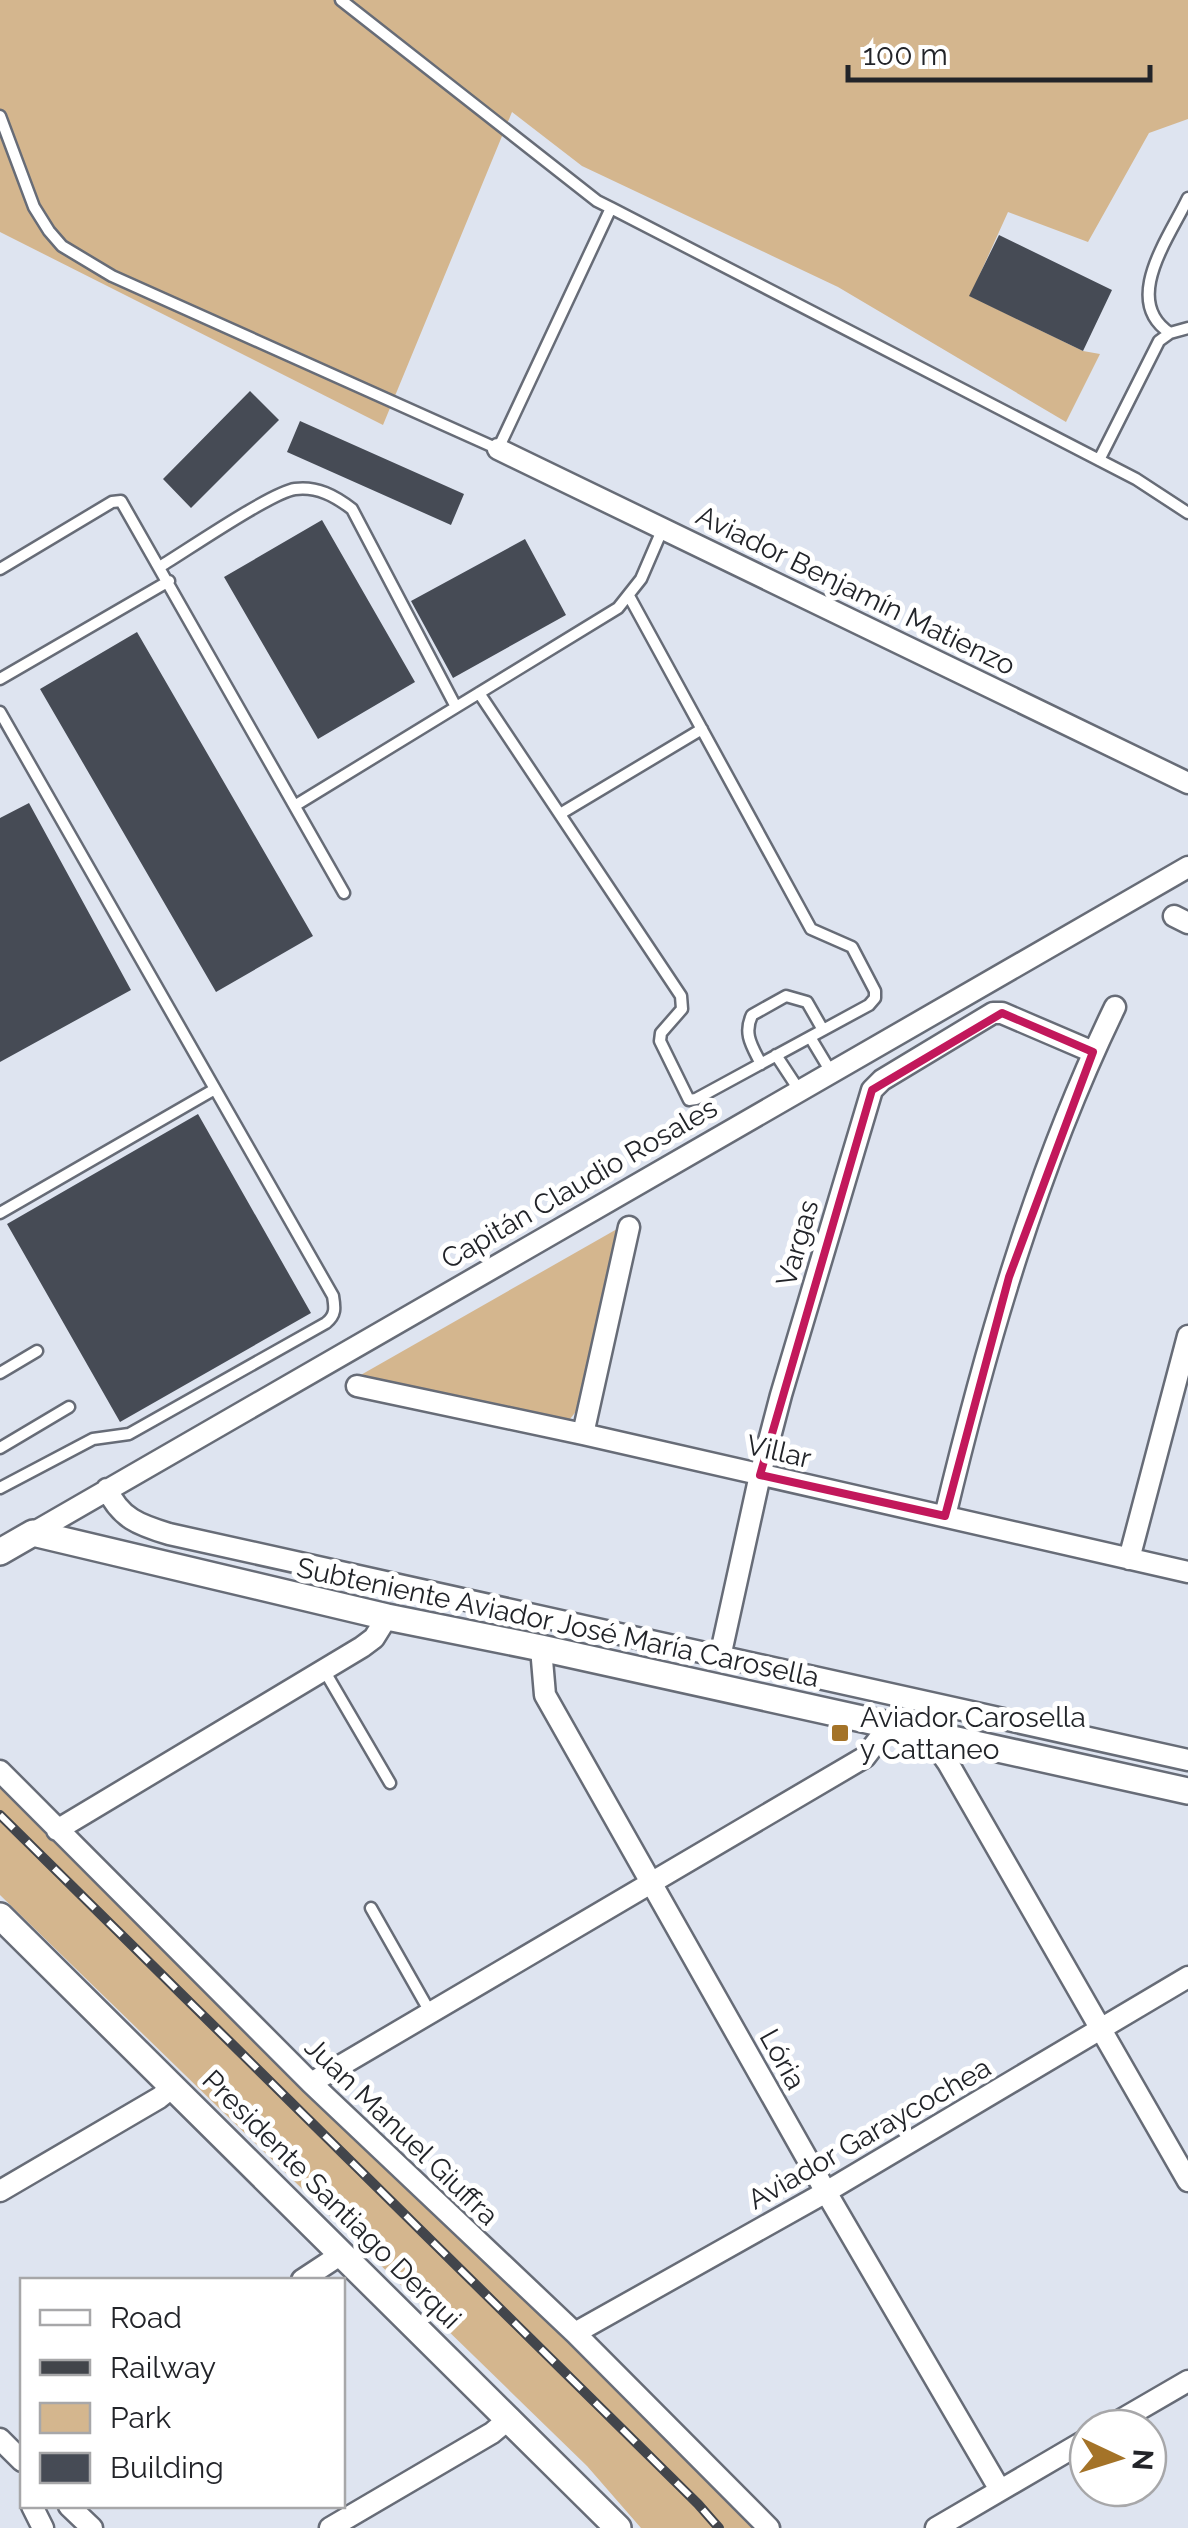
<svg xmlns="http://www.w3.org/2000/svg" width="1188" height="2528" viewBox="0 0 1188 2528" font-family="Raleway,sans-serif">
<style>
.green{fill:#d4b68e}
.building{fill:#464b55}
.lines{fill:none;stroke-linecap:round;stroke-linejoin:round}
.service-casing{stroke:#676c77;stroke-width:15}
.minor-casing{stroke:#676c77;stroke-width:25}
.tertiary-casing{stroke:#676c77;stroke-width:30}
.service{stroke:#fff;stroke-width:10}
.minor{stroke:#fff;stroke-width:20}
.tertiary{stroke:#fff;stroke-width:25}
.rail-casing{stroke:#42454b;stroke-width:10}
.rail{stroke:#fff;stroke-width:6;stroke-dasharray:19;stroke-linecap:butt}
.marked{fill:none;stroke:#c2185b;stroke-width:8;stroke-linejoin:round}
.poi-dot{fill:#a47328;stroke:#fff;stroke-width:4}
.labels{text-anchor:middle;stroke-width:10;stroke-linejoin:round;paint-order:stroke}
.street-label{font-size:28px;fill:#222429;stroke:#fff}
.poi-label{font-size:28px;fill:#222429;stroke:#fff;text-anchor:start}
</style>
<rect width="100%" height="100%" fill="#dee4f0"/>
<!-- green -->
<path class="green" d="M0,0H1188V119L1149,133L1088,242L1008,212L970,296L1083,351L1100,354L1066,422L838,287L582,166L512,112L383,425L0,232Z
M617,1229L578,1409L570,1419L556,1421L359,1376Z
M0,1776L769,2528H641L587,2466L0,1895Z"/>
<!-- building -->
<path class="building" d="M999,235L1112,290L1083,351L969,296Z
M250,391L279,420L191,508L163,479Z
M300,421L464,494L451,525L287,452Z
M322,520L415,682L318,739L224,577Z
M525,539L566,615L453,678L411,601Z
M137,632L313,936L216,992L40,689Z
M29,803L131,990L0,1062V818Z
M198,1114L311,1313L120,1422L7,1224Z"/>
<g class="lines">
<!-- service casing -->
<g class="service-casing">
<path id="service" d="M0,116L34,207L49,231L62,246L112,276L498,449L611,208L597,201L341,0
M611,208L1136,479L1188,513
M1170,333C1121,301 1169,238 1188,198
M1099,460L1159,341L1170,333L1188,328
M161,566C186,551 272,492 295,489C317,486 335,496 352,509L456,707
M0,569L112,502L121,501L344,893
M0,679L169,581
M479,693L681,996L682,1009L661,1033L660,1041L689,1100L696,1099L869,1005L875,998V991L852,947L811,929L629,596
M0,712L333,1296C335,1308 336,1315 326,1323L129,1434L93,1439L0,1488
M296,805L618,608L641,579L663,528
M560,814L702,729
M810,1037L831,1072
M776,1055L799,1090
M761,1064C752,1046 743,1034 752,1015L786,996L807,1002L823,1030
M0,1213L215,1089
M0,1373L37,1351
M0,1448L69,1407
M324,1670L390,1783
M371,1908L430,2012"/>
</g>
<!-- minor casing -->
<g class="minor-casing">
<path id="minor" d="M498,449L1188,783
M1174,916L1188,923
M357,1386L583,1434L1188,1572
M583,1434L629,1227
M107,1489C120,1518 139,1525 169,1534L1188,1760
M945,1516C987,1341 1037,1168 1115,1007
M33,1533L1188,867
M1129,1559L1188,1336
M541,1648L545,1695L826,2192L1000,2490
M720,1657L760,1475L781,1395L872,1090L882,1080L993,1013H1002L1093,1052
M926,1732L948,1763L1188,2181
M0,1771L311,2083L575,2333L769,2528
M57,1830L362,1647L374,1638L387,1617
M311,2083L865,1757L888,1727
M0,2191L159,2098L174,2086
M302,2280L343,2253
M575,2333L826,2192L1188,1977
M1107,2428L1188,2381
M0,2439L22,2461
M32,2506L43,2528
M69,2506L92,2528
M330,2528L492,2433L510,2418
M936,2528L1088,2439"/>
</g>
<!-- tertiary casing -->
<g class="tertiary-casing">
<path id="tertiary" d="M0,1552L33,1533L387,1617L541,1648L1188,1791
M0,1916L618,2528"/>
</g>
<!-- service -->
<use href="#service" class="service"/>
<!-- minor -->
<use href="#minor" class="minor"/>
<!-- tertiary -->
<use href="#tertiary" class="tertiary"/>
<!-- rail casing -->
<g class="rail-casing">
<path id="rail" d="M0,1815L698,2504L719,2528"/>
</g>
<!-- rail -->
<use href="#rail" class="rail"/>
</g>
<!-- marked area -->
<path class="marked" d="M1002,1013L1093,1052L1009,1277L945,1516L760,1475L872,1090Z"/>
<!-- markers -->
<rect class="poi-dot" x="830" y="1723" width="20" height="20" rx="5"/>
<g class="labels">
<!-- street labels -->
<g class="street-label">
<text transform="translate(856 590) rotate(26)" y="10">Aviador Benjamín Matienzo</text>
<text transform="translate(579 1183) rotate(-30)" y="10">Capitán Claudio Rosales</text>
<text transform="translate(797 1243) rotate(-74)" y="10">Vargas</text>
<text transform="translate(779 1451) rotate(13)" y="10">Villar</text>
<text transform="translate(558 1622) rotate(12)" y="10">Subteniente Aviador José María Carosella</text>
<text transform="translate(783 2059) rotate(61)" y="10">Lória</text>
<text transform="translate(402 2131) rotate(44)" y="10">Juan Manuel Giuffra</text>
<text transform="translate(869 2133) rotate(-30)" y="10">Aviador Garaycochea</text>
<text transform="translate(332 2199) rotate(45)" y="10">Presidente Santiago Derqui</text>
</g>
<!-- poi labels -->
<g class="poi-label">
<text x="860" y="1727">Aviador Carosella<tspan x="860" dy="32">y Cattaneo</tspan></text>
</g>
</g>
<!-- legend -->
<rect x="20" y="2278" width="325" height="230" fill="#ffffff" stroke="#a7a7a9" stroke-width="2.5"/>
<rect x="40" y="2310" width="50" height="15" fill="#ffffff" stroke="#a7a7a9" stroke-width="2.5"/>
<text x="110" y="2328" font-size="30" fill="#222429">Road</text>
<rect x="40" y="2360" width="50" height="15" fill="#42454b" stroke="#a7a7a9" stroke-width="2.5"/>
<text x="110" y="2378" font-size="30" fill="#222429">Railway</text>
<rect x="40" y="2403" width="50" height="30" fill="#d4b68e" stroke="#a7a7a9" stroke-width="2.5"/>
<text x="110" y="2428" font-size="30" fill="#222429">Park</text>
<rect x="40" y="2453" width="50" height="30" fill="#464b55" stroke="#a7a7a9" stroke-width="2.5"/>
<text x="110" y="2478" font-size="30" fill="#222429">Building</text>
<!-- north arrow -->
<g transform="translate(1118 2458) rotate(94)"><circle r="48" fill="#ffffff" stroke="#a7a7a9" stroke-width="2.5"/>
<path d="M0-8L18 38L0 25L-18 38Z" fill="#a47328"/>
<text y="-15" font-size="28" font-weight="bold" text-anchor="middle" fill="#222429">N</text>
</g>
<!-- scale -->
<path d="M848 65v15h302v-15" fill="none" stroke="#222429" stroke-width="5"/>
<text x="863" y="65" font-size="30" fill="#222429" stroke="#ffffff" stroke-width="8" paint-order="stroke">100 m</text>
</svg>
